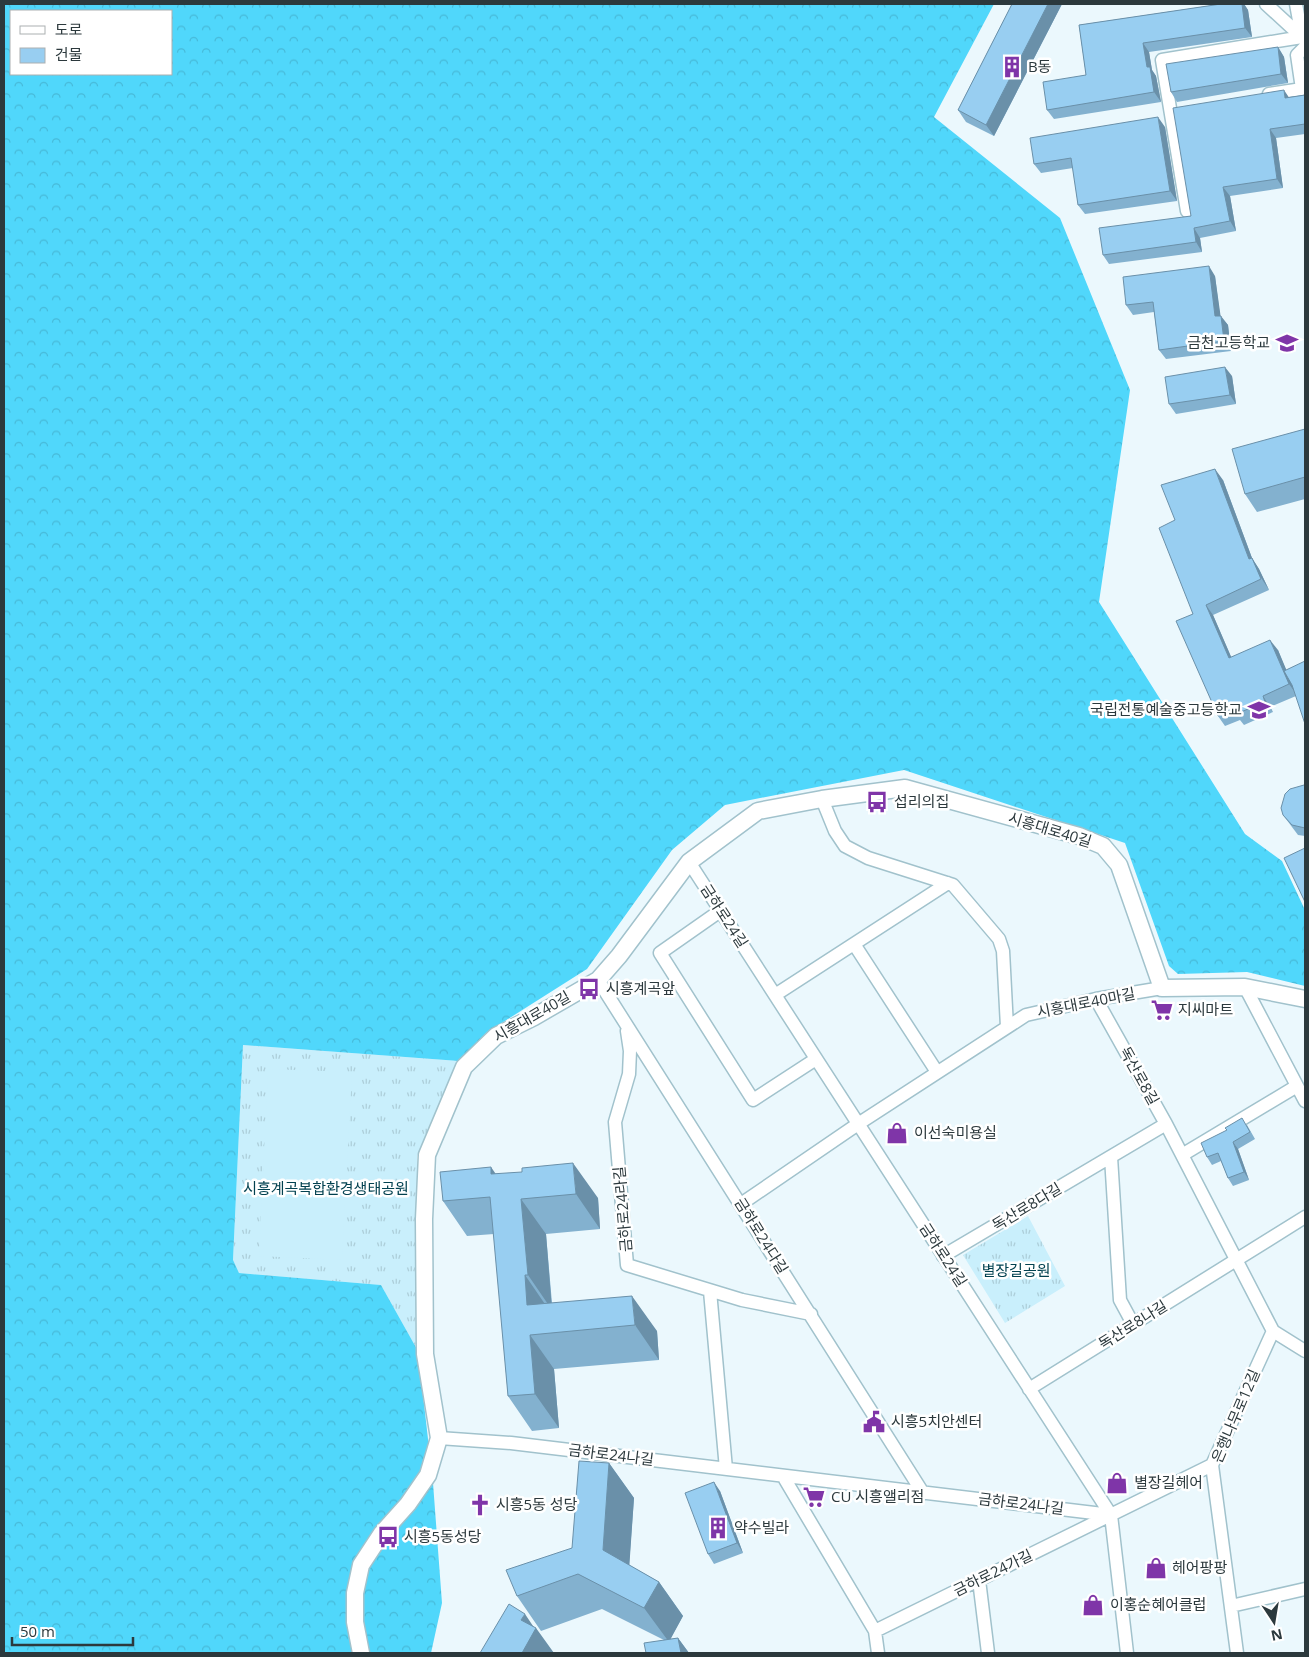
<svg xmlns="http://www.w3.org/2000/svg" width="1309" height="1657" viewBox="0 0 1309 1657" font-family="'Open Sans','Noto Sans KR',sans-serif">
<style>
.grass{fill:url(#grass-tufts)}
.forest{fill:url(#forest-crowns);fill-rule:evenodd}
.garden{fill:#c9effc}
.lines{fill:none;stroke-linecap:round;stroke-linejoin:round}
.minor-casing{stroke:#a1c2cc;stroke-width:15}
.tertiary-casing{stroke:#a1c2cc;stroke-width:19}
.minor{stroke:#fff;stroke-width:12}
.tertiary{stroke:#fff;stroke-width:16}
.wall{fill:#83b1cf}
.shaded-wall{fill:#6a90a9}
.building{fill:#98cef1;stroke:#6a90a9}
.labels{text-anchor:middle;stroke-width:5;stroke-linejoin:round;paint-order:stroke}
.poi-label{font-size:15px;fill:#2c393d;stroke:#fff;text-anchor:start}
.street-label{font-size:15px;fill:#2c393d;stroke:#fff}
.park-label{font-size:15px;fill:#024150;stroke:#fff}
</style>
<defs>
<pattern id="grass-tufts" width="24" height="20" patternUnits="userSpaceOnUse" patternTransform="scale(1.25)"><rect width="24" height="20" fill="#c9effc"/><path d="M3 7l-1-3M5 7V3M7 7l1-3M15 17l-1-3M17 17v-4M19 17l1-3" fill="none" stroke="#adced9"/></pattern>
<pattern id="forest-crowns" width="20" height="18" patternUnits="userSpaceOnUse" patternTransform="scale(1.25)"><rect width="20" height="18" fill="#50d7fb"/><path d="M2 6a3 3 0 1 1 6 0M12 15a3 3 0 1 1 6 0" fill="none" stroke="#46b9d8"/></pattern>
</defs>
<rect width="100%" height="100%" fill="#ebf8fd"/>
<!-- grass -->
<path class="grass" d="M243,1045L459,1061L417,1156L418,1351L381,1285L239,1273L233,1261Z
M1028,1216L1065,1286L1005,1323L963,1255Z"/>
<!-- forest -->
<path class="forest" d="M4,4H994L934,117L1060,218L1130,390L1099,602L1245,834L1282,861L1305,910V986L1247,972L1178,974L1169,966L1125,843L904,770L725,805L672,850L587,969L486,1033L459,1061L243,1045L233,1260L239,1273L381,1285L418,1351L433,1483L442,1603L431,1653H4ZM11,11H171V74H11Z"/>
<!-- garden -->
<path class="garden" d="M268,1069L352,1072L342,1260L259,1256Z"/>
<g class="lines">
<!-- minor casing -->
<g class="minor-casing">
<path id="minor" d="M1266,4L1303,38
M1269,94L1302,89L1297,55L1305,47
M1187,211L1162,60L1302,37L1296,4
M822,799L835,831L845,846L868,858L953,885L999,939L1003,951L1007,1027
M689,862L1111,1515L1127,1653
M720,911L660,953L753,1100L816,1059
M854,944L937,1072
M598,980L923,1493
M1245,987L1305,1101
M775,995L948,883
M1096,999L1166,1124L1273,1331L1305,1351
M627,1031L630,1051L629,1074L615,1122L627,1265L742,1300L811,1314
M1182,1155L1297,1086
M1111,1157L1120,1300L1133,1324
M741,1204L858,1124L1026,1015L1096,999L1162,988
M943,1256L1166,1124
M710,1291L726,1469
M1029,1389L1305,1217
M439,1438L511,1443L1111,1515
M783,1476L875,1631L878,1653
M979,1580L988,1653
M1231,1606L1305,1589
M875,1631L1212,1465
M1237,1653L1212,1465L1273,1331"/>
</g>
<!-- tertiary casing -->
<g class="tertiary-casing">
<path id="tertiary" d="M361,1653L355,1622V1593L361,1565L382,1533L408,1504L428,1475L439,1438L425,1354L424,1219L427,1155L464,1067L496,1036L534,1017L598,980L619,956L689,862L758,811L822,799L905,788L1079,836L1103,846L1119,865L1162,988L1245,987L1305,999"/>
</g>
<!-- minor -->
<use href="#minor" class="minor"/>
<!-- tertiary -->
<use href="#tertiary" class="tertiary"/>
</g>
<!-- wall -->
<path class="wall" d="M1012,4H1062L994,136L966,122L958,110Z
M1221,4H1244L1248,10L1252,37L1149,52L1152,70L1156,76L1161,102L1054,119L1047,110L1086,75L1079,25Z
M1278,47L1284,57L1288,83L1177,102L1171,92Z
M1305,95V134L1276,138L1283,188L1230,196L1236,231L1200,238L1202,252L1109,264L1103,255L1191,216L1289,97Z
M1165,127L1177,201L1085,214L1078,205L1073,168L1041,173L1034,164Z
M1215,276L1220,316L1228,325L1231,351L1166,359L1159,350L1154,312L1133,315L1126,305Z
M1232,376L1236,404L1176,414L1169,404Z
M1305,429V499L1257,512L1245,494Z
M1223,480L1252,558L1259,569L1269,590L1213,615L1231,657L1278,650L1296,696L1270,707L1273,712L1244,725L1240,720L1225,726L1218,716L1193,614L1175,520Z
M1305,785V836L1298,835L1283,815Z
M1247,1125L1255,1139L1238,1149L1249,1180L1233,1186L1228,1178L1221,1161L1212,1165L1207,1157Z
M495,1174L598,1198L600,1229L546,1234L552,1303L657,1331L659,1360L554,1369L559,1428L532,1431L508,1396L494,1234L467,1236L443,1201Z
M609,1463L634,1498L629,1565L659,1582L683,1616L670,1639L678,1638L689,1653H646L664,1640L602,1609L541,1631L517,1596L572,1548Z
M720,1491L743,1553L714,1564L708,1554Z"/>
<!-- shaded-wall -->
<path class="shaded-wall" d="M1048,4H1062L994,136L986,125Z
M1242,4H1244L1248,10L1252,37L1245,28Z
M1143,43L1149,52L1152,70L1156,76L1161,102L1154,92L1147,67Z
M1278,47L1284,57L1288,83L1281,74Z
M1284,90L1290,99L1285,98Z
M1158,117L1165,127L1177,201L1170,191Z
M1270,129L1276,138L1283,188L1277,179Z
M1223,187L1230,196L1236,231L1230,221Z
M1194,228L1200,238L1202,252L1196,242Z
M1209,266L1215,276L1222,326L1215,316Z
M1221,316L1228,325L1231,351L1224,341Z
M1225,367L1232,376L1236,404L1230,395Z
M1215,469L1223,480L1252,558L1259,569L1269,590L1249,559Z
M1206,605L1213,615L1236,668L1229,658Z
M1270,640L1278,650L1297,695L1289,684Z
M1263,696L1270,707L1273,712L1265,702Z
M1233,1142L1238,1149L1249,1180L1244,1172Z
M573,1163L598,1198L600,1229L576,1194Z
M491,1167L515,1202L491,1174Z
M521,1199L546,1234L552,1310L528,1275Z
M525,1275L549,1310L527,1305Z
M632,1296L657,1331L659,1360L635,1325Z
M530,1335L554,1369L559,1428L535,1394Z
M609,1463L634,1498L628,1585L603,1550Z
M714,1482L720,1491L743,1553L737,1543Z
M659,1582L683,1616L669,1642L644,1608Z
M525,1614L535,1629L536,1628L554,1653H522L521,1620Z
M678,1638L689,1653H681Z"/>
<!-- building -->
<path class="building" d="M1012,4H1048L986,125L958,110Z
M1221,4H1242L1245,28L1143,43L1147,67H1150L1154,92L1047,110L1043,82L1086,75L1079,25Z
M1278,47L1281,74L1171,92L1166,64Z
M1284,90L1285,98L1305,95V124L1270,129L1277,179L1223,187L1230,221L1194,228L1196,242L1103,255L1099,228L1191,216L1173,108Z
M1158,117L1170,191L1078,205L1071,158L1034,164L1030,138Z
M1209,266L1215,316H1221L1224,341L1159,350L1153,302L1126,305L1123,277Z
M1225,367L1230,395L1169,404L1165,377Z
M1305,429V477L1245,494L1232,449Z
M1215,469L1249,559L1252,558L1261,579L1206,605L1229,658L1270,640L1289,684L1263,696L1265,702L1236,714L1234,708L1218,716L1176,621L1193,614L1159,528L1175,520L1161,485Z
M1305,661V724L1292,685L1284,671Z
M1304,785H1305V828L1292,825L1283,815L1281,808L1285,794L1290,789Z
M1305,848V902L1284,858Z
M1242,1118L1250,1132L1233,1142L1244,1172L1228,1178L1218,1153L1207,1157L1201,1143L1227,1130L1225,1128Z
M573,1163L576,1194L521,1199L528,1275H525L527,1305L632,1296L635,1325L530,1335L535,1394L508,1396L490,1197L443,1201L440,1172L491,1167V1174L522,1172V1168Z
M579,1461L609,1463L603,1550L659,1582L644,1608L578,1574L517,1596L506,1570L572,1548Z
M714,1482L737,1543L708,1554L685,1493Z
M509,1604L525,1614L521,1620L536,1628L522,1653H480Z
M678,1638L681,1653H646L644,1643Z"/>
<!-- icons -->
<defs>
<g id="building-bare" transform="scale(1.725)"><path d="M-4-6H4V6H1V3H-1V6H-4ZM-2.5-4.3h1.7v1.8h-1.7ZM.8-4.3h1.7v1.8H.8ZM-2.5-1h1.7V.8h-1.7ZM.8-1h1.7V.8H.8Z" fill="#7f35a8" stroke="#fff" stroke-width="2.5" paint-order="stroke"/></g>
<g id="school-bare" transform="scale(1.725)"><path d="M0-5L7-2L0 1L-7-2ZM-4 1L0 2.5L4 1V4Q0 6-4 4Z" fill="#7f35a8" stroke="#fff" stroke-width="2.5" paint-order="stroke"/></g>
<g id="bus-bare" transform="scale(1.725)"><path d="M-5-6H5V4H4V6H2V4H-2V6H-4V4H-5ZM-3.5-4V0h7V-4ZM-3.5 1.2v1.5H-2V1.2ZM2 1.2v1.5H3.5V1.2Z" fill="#7f35a8" stroke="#fff" stroke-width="2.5" paint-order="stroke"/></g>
<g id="supermarket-bare" transform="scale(1.725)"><path d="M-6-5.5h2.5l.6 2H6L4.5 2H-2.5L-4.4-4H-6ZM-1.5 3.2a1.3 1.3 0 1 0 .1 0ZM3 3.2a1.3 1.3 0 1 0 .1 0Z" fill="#7f35a8" stroke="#fff" stroke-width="2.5" paint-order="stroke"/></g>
<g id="shop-bare" transform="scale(1.725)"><path d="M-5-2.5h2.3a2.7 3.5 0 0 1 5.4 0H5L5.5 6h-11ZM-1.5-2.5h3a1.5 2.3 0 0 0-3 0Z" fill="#7f35a8" stroke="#fff" stroke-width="2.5" paint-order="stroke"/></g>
<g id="civic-bare" transform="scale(1.725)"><path d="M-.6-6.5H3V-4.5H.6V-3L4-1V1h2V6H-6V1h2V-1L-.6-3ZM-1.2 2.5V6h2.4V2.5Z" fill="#7f35a8" stroke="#fff" stroke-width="2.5" paint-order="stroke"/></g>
<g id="church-bare" transform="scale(1.725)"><path d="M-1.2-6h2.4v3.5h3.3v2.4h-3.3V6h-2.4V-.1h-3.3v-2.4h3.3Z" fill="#7f35a8" stroke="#fff" stroke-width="2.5" paint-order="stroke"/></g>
</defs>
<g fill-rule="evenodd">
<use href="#building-bare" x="1012" y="67"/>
<use href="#school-bare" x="1287" y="343"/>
<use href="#school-bare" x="1259" y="710"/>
<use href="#bus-bare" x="877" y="802"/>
<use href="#bus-bare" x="589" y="989"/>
<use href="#supermarket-bare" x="1162" y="1010"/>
<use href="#shop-bare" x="897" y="1133"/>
<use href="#civic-bare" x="874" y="1422"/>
<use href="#shop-bare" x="1117" y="1483"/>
<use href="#supermarket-bare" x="814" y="1497"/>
<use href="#church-bare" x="480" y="1505"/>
<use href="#building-bare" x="718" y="1528"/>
<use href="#bus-bare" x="388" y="1537"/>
<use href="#shop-bare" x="1156" y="1568"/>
<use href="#shop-bare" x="1093" y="1605"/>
</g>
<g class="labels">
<!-- poi labels -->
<g class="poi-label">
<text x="1028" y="72">B동</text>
<text x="1270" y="348" text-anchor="end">금천고등학교</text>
<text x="1242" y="715" text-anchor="end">국립전통예술중고등학교</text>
<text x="894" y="807">섭리의집</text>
<text x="606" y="994">시흥계곡앞</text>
<text x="1178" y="1015">지씨마트</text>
<text x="914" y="1138">이선숙미용실</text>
<text x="891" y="1427">시흥5치안센터</text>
<text x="1134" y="1488">별장길헤어</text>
<text x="831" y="1502">CU 시흥앨리점</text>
<text x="496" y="1510">시흥5동 성당</text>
<text x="734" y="1533">약수빌라</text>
<text x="404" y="1542">시흥5동성당</text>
<text x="1172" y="1573">헤어팡팡</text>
<text x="1110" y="1610">이홍순혜어클럽</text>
</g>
<!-- street labels -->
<g class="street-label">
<text transform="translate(1050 830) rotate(17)" y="5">시흥대로40길</text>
<text transform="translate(724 916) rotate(57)" y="5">금하로24길</text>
<text transform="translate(1086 1003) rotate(-11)" y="5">시흥대로40마길</text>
<text transform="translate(532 1017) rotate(-30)" y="5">시흥대로40길</text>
<text transform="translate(1139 1076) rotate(61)" y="5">독산로8길</text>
<text transform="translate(1027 1207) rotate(-31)" y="5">독산로8다길</text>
<text transform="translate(623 1209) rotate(-95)" y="5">금하로24라길</text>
<text transform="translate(761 1236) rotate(58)" y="5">금하로24다길</text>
<text transform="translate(943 1255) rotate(57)" y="5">금하로24길</text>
<text transform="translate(1133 1325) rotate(-32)" y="5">독산로8나길</text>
<text transform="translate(1236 1416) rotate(-67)" y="5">은행나무로12길</text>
<text transform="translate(611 1455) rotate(7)" y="5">금하로24나길</text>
<text transform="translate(1021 1504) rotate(7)" y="5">금하로24나길</text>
<text transform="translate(993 1573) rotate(-26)" y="5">금하로24가길</text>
</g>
<!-- park labels -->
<g class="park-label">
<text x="326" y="1194">시흥계곡복합환경생태공원</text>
<text x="1016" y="1276">별장길공원</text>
</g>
</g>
<!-- border -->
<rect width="1309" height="1657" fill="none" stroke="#2c393d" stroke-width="10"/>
<!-- legend -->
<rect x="10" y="10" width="162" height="65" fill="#ffffff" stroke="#abb0b1"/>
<rect x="20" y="26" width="25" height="8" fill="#ffffff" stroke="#abb0b1"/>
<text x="55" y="35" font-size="15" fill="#2c393d">도로</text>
<rect x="20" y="48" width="25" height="15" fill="#98cef1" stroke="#abb0b1"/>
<text x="55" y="60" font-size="15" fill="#2c393d">건물</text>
<!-- north arrow -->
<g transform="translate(1274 1622) rotate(168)" stroke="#ffffff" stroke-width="4" paint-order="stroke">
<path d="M0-4L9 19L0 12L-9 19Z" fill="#2c393d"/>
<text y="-8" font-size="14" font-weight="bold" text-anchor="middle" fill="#2c393d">N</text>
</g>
<!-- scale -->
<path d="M12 1637v8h121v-8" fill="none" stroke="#2c393d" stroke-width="2.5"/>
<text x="20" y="1637" font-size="15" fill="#2c393d" stroke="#ffffff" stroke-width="4" paint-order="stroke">50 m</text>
</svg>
